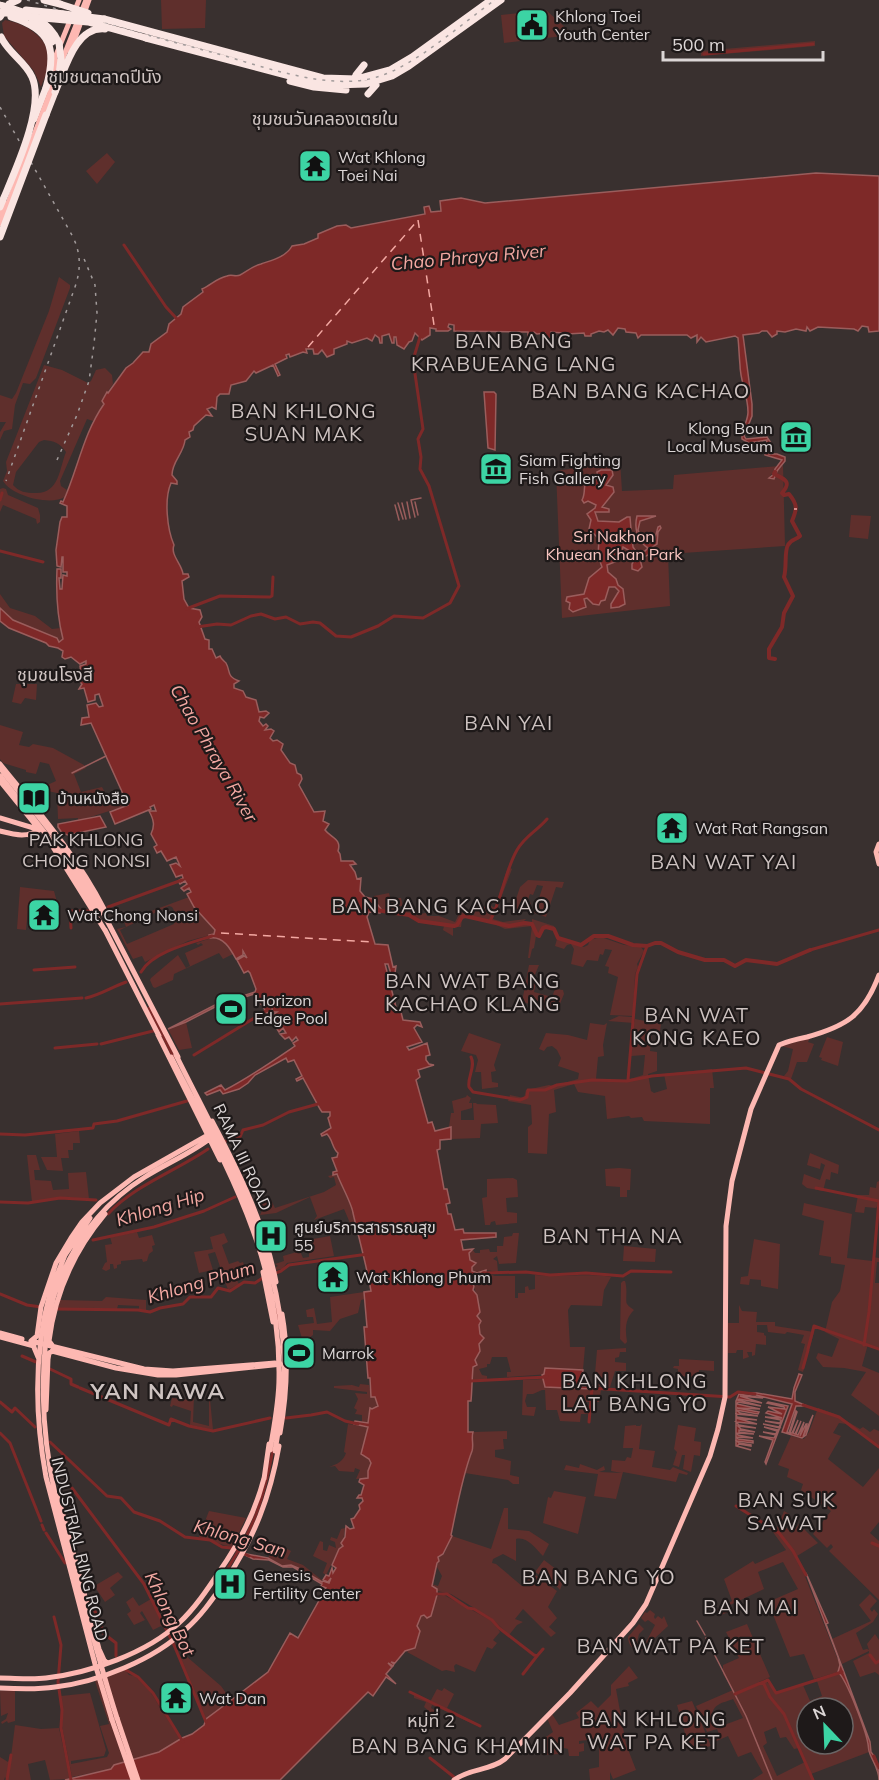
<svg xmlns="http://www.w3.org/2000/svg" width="879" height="1780" font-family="Mulish,'Noto Sans Thai',sans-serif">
	<rect width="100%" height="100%" fill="#39302f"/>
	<path fill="#5f2f2c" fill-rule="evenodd" d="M161 0H206L205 28 162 29Z
		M546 10 568 30 563 36 504 43 501 15Z
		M5 20C24 23 49 37 49 59 49 68 44 79 41 87L34 71 4 36 2 23Z
		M815 41V46L701 56V51Z
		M107 153 115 162 97 184 86 171Z
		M59 277 70 285V288L36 378 30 384 23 383 15 405 12 429 4 431 0 440V432L6 422H0V395L12 399 16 393 49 311Z
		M44 365 62 370 88 383 91 381 96 370 105 368 112 375 113 384 102 400 104 404 93 421 87 419 60 481 61 486 67 490 65 497C50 506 12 496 3 481L7 471 6 462ZM44 440C54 441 60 443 66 452 59 470 59 494 35 493 26 493 19 492 13 485L16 472 39 442Z
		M620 461 622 491 673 489 674 475 779 466 770 476V479H773L777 471 783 465 785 546 668 554 670 606 562 618 556 471Z
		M3 488 6 489 8 495 38 508 40 515V522L37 524 36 519 3 505 0 512V489Z
		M851 515 871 516 868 539 849 537Z
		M0 594 10 608 35 616 52 629 61 628 64 639 59 642 57 638 13 620 0 608Z
		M16 684H37L36 700 25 698 21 704 12 702Z
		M0 725 23 732 19 745 29 747 33 744 53 748 84 765 86 768 74 774 81 792 102 787 108 798 123 793 128 805 78 821V818L58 819 57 793 43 790V787L56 781 49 764 40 762 36 774 26 772V770L3 763 0 759Z
		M508 867 512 869 493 919 503 922 526 919 524 921V924H532V919L554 926 555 928 542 927 540 935 536 936 534 948 532 949 530 958H528L532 926 505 929 488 921 465 916 462 919 461 927H453V936L443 930 444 926 419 922 409 916 393 915V911C383 910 373 908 374 896L389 893 391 901 393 898H401L403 906H397L398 912 408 908 418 914 426 913 427 916H439L455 922 460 912 474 915 476 907 483 908 488 904 495 908Z
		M528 880 564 882 562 888 556 887 546 917 534 913 543 886 537 885 533 895 530 894 527 902 531 903 529 910 522 911 513 908 520 887Z
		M20 887 54 891 57 902 44 901 41 911 28 910 26 930 17 929Z
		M189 897 202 917 215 930 214 934 188 941 145 962 142 956 133 959 117 929 126 927 124 921ZM169 906 172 907 176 914 174 924 127 944 120 930Z
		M215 937 223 941 233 954 223 959 219 953 174 974 173 980 155 988 153 987 150 980 151 978 178 955 186 968 190 966 185 953 203 945 201 943 198 945 196 943Z
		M601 937 624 945 640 946 644 951 637 964 638 967 635 974 633 1016 610 1015 618 977 608 973 609 967 605 966 612 950 605 949 603 955 600 954 598 961 587 960 583 967 571 964 574 949 571 944 567 945 564 949 555 946 557 939 584 947 588 945 590 940Z
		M529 965H539L534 977 537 978 534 992 552 997 555 989 563 990 564 994 557 1011 522 1002Z
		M619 1016 632 1017 634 1023 635 1019 661 1024 660 1031 652 1032 650 1051 657 1052V1071L648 1074 651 1091 654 1093 667 1089 664 1074 712 1069 714 1088H710V1124L644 1121 642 1117 631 1118 629 1116 607 1119 605 1096 578 1092 574 1084 554 1090 556 1112 549 1114 547 1154 528 1153V1127L532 1124 531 1105 508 1101 510 1095 524 1098 526 1090 549 1085 553 1086 578 1079 579 1073 558 1066 561 1058 557 1050 552 1046 547 1047 544 1051 539 1049 546 1033 568 1035 587 1040 590 1023 604 1025 607 1023 603 1045 604 1056 598 1057 596 1079 627 1080 643 1075 645 1055 631 1056 634 1023 608 1021Z
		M186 1022 192 1048 179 1050 168 1029Z
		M469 1033 501 1044 494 1065 496 1071 491 1072 492 1082 498 1083V1087L482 1089 481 1072H475L478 1060 476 1055 461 1051Z
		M827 1037 843 1042 838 1066 821 1060 822 1058 819 1057Z
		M810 1038 808 1042 814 1044 807 1062H797L791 1079 784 1076 788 1071 793 1049 781 1046Z
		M467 1095 471 1098 469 1103H472V1108L461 1111V1120H474L473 1103H476L477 1104 496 1105 498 1123 481 1124 480 1138 451 1139V1127H449L451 1113H454L452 1101 466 1097Z
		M79 1131 80 1143H73V1150H68L69 1158H61L63 1171 47 1170 41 1157H57L55 1134Z
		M810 1153 839 1165 838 1174 831 1172 830 1180 826 1179 823 1191 807 1188 802 1184 804 1174 820 1180 825 1165 821 1163 820 1169 807 1165Z
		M27 1155H36L40 1170H34L35 1180 51 1181 53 1190 69 1189 68 1173 86 1172 89 1199 61 1197 32 1202Z
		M619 1168 631 1169 630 1190H627V1197H620V1187L606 1186 605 1169Z
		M336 1174 354 1212 357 1229 350 1223 344 1209 314 1220 317 1216 310 1197 276 1213 260 1215 263 1208 256 1205 271 1200 275 1208 324 1192 336 1185 334 1177 330 1178 328 1176Z
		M513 1178 517 1180 518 1197 506 1198 507 1212 517 1213V1223L496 1225 495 1221 491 1222 490 1225H485L482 1198 487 1197V1179Z
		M879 1181V1204L876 1208 865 1207 864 1213 855 1212 858 1195H869L870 1187 876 1188 877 1182Z
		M804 1203 852 1214 847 1258 872 1261 873 1257 879 1258V1262H877L875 1283H879V1348L868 1344 862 1366 879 1373V1416L851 1395 866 1372 844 1368 823 1367 816 1358 818 1353 832 1357 839 1339 825 1332 832 1302 840 1291 845 1265 831 1263V1257L819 1255 824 1221 802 1215Z
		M137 1232 139 1238 152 1235 155 1245 152 1246 153 1251 149 1254 147 1261 143 1262 142 1259 121 1261V1264L117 1265V1268L114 1269 113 1264H110V1269L106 1271 102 1269 105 1263 107 1262 105 1245 112 1244 110 1237Z
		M224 1233 228 1242 222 1245 229 1264 238 1261 240 1263 243 1262 244 1265 240 1267 239 1275 235 1277 239 1284 228 1290 215 1252 208 1254 213 1270 199 1273 194 1252 213 1249 210 1237Z
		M513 1233H519L516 1263 499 1264 497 1256 493 1259 497 1261 498 1272 486 1270 477 1273 472 1271V1267L476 1263 470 1260 469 1251 473 1250 475 1253H480V1250L489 1249 490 1252H497V1246H503L504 1237 512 1236Z
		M330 1236 334 1256 287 1263 282 1269 276 1270V1267L278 1266 275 1264 284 1261 283 1256 300 1251 303 1258 309 1257V1249L303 1244 313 1239Z
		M754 1239 780 1244 778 1289 761 1286V1280L750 1279 749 1285 740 1284 741 1277 748 1276Z
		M624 1246 656 1249 655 1262 623 1261Z
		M486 1273 495 1276H515V1298H518V1293H525V1287L528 1286 529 1290 535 1289V1275C560 1278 585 1273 611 1277L604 1290 602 1306 571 1305 568 1310 570 1347H585L583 1370 577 1371 581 1372 579 1386 550 1384 549 1374 507 1377V1372H511L507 1357H492L490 1364H487V1367L479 1369 482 1375 487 1376V1379L472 1380C471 1373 473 1368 477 1363L475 1360C481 1348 481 1338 479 1325L480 1324 477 1316 479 1312C478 1307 478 1303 477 1298 475 1286 471 1288 475 1274Z
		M623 1281H625C628 1290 625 1301 627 1304 629 1307 632 1308 634 1310 625 1319 625 1329 627 1342L625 1344 620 1339 621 1283Z
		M364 1292 365 1299 361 1300 358 1313 340 1319 330 1331 313 1330V1335L303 1342 298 1325 314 1323 313 1317H307L306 1310 314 1308 317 1324 332 1322 330 1297Z
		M106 1297 146 1300V1311L139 1309V1306L118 1305 117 1309 58 1308 60 1300 102 1301Z
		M739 1305 742 1311 757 1312 756 1322H775V1326L814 1332 803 1372 798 1370 805 1344 801 1343 804 1335 787 1332 785 1334 768 1332 767 1325H757V1332L764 1333V1335L766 1336V1345L756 1344 755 1355 752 1356V1352H747L749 1357 743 1359V1350H737L736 1353H728L727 1323H739Z
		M626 1348V1352H620L619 1357 615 1358V1362L626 1363V1371H615L610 1387 594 1386 597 1350Z
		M679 1359 714 1361V1371L699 1370V1377L678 1376V1369L673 1368 674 1366H679Z
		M543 1379 545 1387 601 1390 599 1402H584L588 1408V1414H581L580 1422 560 1421 557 1410H546L545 1390H542L533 1394H527L525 1401 527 1407H536L534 1416 522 1415 523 1380Z
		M360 1384 369 1385 371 1394 375 1397 378 1407 372 1409 368 1423 362 1422V1415L355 1414 357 1410 354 1408 358 1399 355 1393 367 1394V1392L334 1388V1386L352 1385 359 1387Z
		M209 1389 213 1430 190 1425 191 1411 173 1405 172 1407 170 1406 172 1398 191 1400V1393L194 1396 193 1422 209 1426Z
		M818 1408 835 1414 860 1429 863 1427 870 1432 874 1429 879 1431V1448L854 1429 853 1430 846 1424 839 1423 833 1433 841 1436 828 1459 863 1487 879 1468V1522L870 1533 879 1541V1600L829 1551 833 1547 831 1544 827 1548 813 1534 831 1511 801 1490 803 1484 787 1477 789 1469 778 1465 791 1436 804 1439 809 1432Z
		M348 1424 368 1427 361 1454 369 1459 371 1463 368 1471V1478L356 1479 360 1470 355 1468 354 1472 339 1471 335 1466 329 1467C337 1464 343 1462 346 1453L344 1452Z
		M642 1424 639 1449 655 1451 652 1467 670 1470 673 1467 688 1473 687 1475 679 1473 676 1482 623 1472 616 1499 594 1496 598 1474 564 1470 566 1465 579 1468 580 1464 597 1470 604 1466 605 1470 599 1472 622 1473 611 1471 612 1460 625 1461 627 1457 631 1458 633 1448H623L625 1426 636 1425V1426H640Z
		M678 1425 696 1428 694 1441 701 1442 700 1456 694 1455 691 1472 683 1469 685 1455H682L679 1467 673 1465 677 1452 674 1449Z
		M507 1431V1439H503L504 1449 495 1450V1457L511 1461 510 1475 519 1477V1484H513L508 1480 465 1473 473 1444V1432Z
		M554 1491 586 1497 578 1534 543 1523 548 1497 551 1498Z
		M504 1508H508V1529L529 1531 549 1544 543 1556C535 1548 527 1536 516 1539V1561L503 1554 493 1559 492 1563 496 1564 522 1586 533 1573 557 1591 548 1607 557 1618 549 1627 556 1633 551 1637 523 1609 515 1619 523 1622 517 1625 509 1635 491 1618 451 1594 437 1591 432 1586V1584L438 1586 442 1576 437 1567 438 1557 444 1554 452 1536 491 1549Z
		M209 1511 246 1518 232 1547C220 1545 211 1540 199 1537Z
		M784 1511 789 1514 783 1525 792 1533 799 1524 818 1543 797 1556 840 1665 838 1672 814 1679 804 1654 790 1657 768 1602 798 1589 783 1562 758 1572 764 1589 726 1607 728 1612 719 1616 716 1610 732 1601 724 1579 753 1561 755 1564 786 1550 770 1528 772 1525 777 1528Z
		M345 1528 342 1548 339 1549 326 1575 323 1573 327 1563 313 1556 320 1541 323 1542V1550L327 1551 329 1545 336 1548 335 1542 330 1540 331 1537 337 1539 341 1529Z
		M274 1545 284 1548 281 1558 287 1549 291 1551 287 1559 303 1565 323 1581 322 1583 298 1568 291 1565 282 1566 268 1558Z
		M544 1560 565 1576 560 1590 552 1581 550 1582 535 1572Z
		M118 1572 123 1577 110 1588 115 1595 105 1602 95 1587H85L84 1585H96Z
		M870 1594 877 1601 870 1609 872 1612 874 1609 878 1614 873 1622 856 1633 863 1650 867 1649 869 1650 867 1644 875 1634 879 1640V1675L875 1672 860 1677 853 1661 869 1653V1651L842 1664 832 1639 871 1621 859 1605Z
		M444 1595 492 1621 500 1632 493 1640 497 1643 492 1649 487 1647 475 1672 456 1664 454 1666 455 1672 446 1670 442 1671 407 1652C416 1644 421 1637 417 1626L421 1616C433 1610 431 1610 437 1596Z
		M133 1597 139 1606 151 1599 165 1629 161 1626 153 1630 142 1611 140 1613 145 1620 134 1625 127 1614 131 1611 126 1602Z
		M650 1610 655 1614 654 1617 655 1619 658 1616 662 1619 664 1616 668 1626 641 1651C633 1650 628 1645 628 1637L639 1624 644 1629 639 1634 637 1642 640 1645 645 1644 655 1625 648 1620 645 1622 641 1618 645 1612 647 1613Z
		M747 1624 770 1677 759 1682 760 1684 766 1681 776 1692 803 1685 810 1701 822 1696 817 1681 840 1673C850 1688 868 1735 869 1752L811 1774 813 1780H752L763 1773 751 1752 738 1757 728 1736 712 1743 710 1738 719 1734 717 1729 707 1732 696 1706 733 1690 723 1674V1665L739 1658 726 1632ZM733 1699 743 1718 716 1728C710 1722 710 1710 718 1705 722 1702 729 1701 733 1699ZM807 1708H843V1744H807ZM776 1727 780 1738 786 1737 794 1749 799 1748 805 1762 777 1776 763 1746 767 1743 764 1732Z
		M186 1656 221 1686 231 1700 210 1718 206 1719 180 1660Z
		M629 1666 638 1678 628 1683 629 1686 616 1689 626 1744 636 1770 613 1779 610 1772V1780H590L589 1769 599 1767V1742L597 1739 579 1741V1744L584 1743V1751L579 1752V1756H569L568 1749 560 1747V1754L542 1755 543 1739 553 1732 547 1718 552 1714 559 1725 579 1718 576 1713 591 1701 598 1708 611 1695V1685Z
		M125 1670 129 1675 135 1676 150 1691 180 1739 159 1752 115 1765 111 1769 72 1777 62 1726 63 1714 61 1696 90 1693 106 1750 104 1756 71 1761V1764L107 1757 109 1753 100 1726 109 1724 95 1681Z
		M444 1688 454 1694 447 1708 481 1725 480 1727 432 1705 431 1708 437 1712 435 1716 424 1707 426 1702 414 1698V1694L430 1702 437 1689 442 1691Z
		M0 1691H15V1721L8 1723 7 1721 2 1724 1 1722 6 1719 8 1713 1 1716Z
		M692 1701 711 1746 690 1751 677 1705Z
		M15 1725 41 1729 59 1728 70 1779 50 1780 45 1760 28 1764 31 1780H7L5 1777 4 1780H0V1757L8 1762 11 1757Z"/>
	<path fill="#7e2928" stroke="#9a5d5c" stroke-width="1.5" d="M816 173 879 176V331L869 332 868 327 862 326 858 331 854 329 818 327 810 331 807 327 806 331 796 329 785 332 777 331V334L772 337 767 331H762L759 333 743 335 752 404V416L744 436 746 439 767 437 771 443 769 454H777L785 457V461L777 471 774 479 769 478 774 474 775 469 782 460 765 455 767 440 749 443 742 439C741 429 748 422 748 412 748 395 740 381 740 365 739 355 739 348 738 338L735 336 706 342 701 337 697 342V335L691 338 687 335H641L638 338 636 333 626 332 625 329 618 328 613 335 608 330 604 332 599 331 591 334V336H585L584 333 567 334 565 338 563 333 551 332 550 342 547 343 545 333 537 334 534 332 530 339 528 338V332L454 331V325L449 324 448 327 451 329 448 331H436V329L430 328V335L422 340 415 333 412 341 409 342 404 349 397 345 396 337H394V343H392L389 334 382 336V343H380L379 338 375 335 372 341 367 338 352 343 347 341V344L334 349V354L327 357 322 350 318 354H314L313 349H306L307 353 303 352 290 357 289 354 286 355 287 358 275 364 280 375 278 376 273 365 256 373 254 371 246 381 231 385 229 394H220L217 397 216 409 212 407 207 409 212 416 206 415 194 426 193 430 189 432 190 437 185 440C184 453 172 461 172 475L177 481V484L171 483C164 499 167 529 174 545 170 555 182 564 183 574H188L189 577 182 581 184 599 189 608 200 610 202 617 199 622 205 639 209 640V649H212L216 658 220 656C221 659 224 661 226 663 231 672 226 676 239 681L234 684V688L243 691 246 697 256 700 259 712 266 711 269 713 264 718 260 717 259 721 263 726 266 724 268 726 265 730 271 729 274 731 270 738 273 741 277 740 283 744 281 750 290 763 295 765 297 773 301 775 302 779 299 785 314 812 325 811 323 821 329 824 325 830C331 838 342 839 338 851L340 854 341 861H353L356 864 350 865 355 872 357 879 361 878 360 891 365 897 373 899 381 909 380 913 369 912 367 917 375 944 388 945 393 967 396 966 395 973 391 974 388 964H385L397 1011 399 1012 400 1008 403 1020 420 1022 422 1027 417 1025 414 1028 422 1042 407 1047 409 1050 427 1043 430 1055 426 1056V1060L429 1064 434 1065 418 1070 420 1077 416 1080 428 1123 432 1122 435 1131 451 1127V1139L440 1140V1149L437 1150 444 1189H447L450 1203 446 1204 448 1214H451L455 1230 463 1229 464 1233H496V1237L461 1240 463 1250 473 1249 469 1253 470 1260 476 1263 472 1267V1271L477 1273 486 1270V1273L475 1274 472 1283 474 1286 473 1290 477 1295 480 1312 477 1316 481 1321 479 1325 480 1334 484 1338 479 1344 480 1351 475 1360 477 1365 473 1367C472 1379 472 1390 471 1401H468V1432H473C471 1438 474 1445 472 1451 462 1477 457 1507 451 1535L452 1536 443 1554 438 1557 439 1561 437 1563 432 1586 437 1589V1595L431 1616 427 1618 424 1615 421 1616 417 1626 420 1631 415 1648 405 1651 395 1663 391 1662 394 1664 393 1666 388 1663 392 1667 386 1674 396 1684 386 1677 373 1696 368 1692 280 1780H65L111 1769 114 1765 159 1752 182 1738 192 1734 204 1725 206 1719 226 1704 231 1705V1700L234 1698 268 1672 290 1633 298 1638 326 1588 321 1586 322 1584 293 1567H283L269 1560 253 1559 245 1555 247 1554 268 1558 282 1566 291 1565 298 1568 322 1582 323 1581 329 1583 331 1578 328 1582 323 1580 326 1575 329 1576 332 1568 333 1573 336 1568 332 1565 339 1549 343 1546 341 1543 345 1537 346 1526 350 1529 354 1528 351 1519 354 1518 360 1509 359 1505 363 1501 362 1498H357L359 1495H361L364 1485 359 1482 360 1479 368 1478V1471L371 1463 369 1459 361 1454 368 1427 354 1424 355 1421 368 1423 370 1408 372 1409 378 1406 375 1397H371L370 1378H368L364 1327H367L364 1292 371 1291C366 1263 359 1239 353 1213 352 1204 341 1185 337 1174L333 1175V1172L337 1171 332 1158 337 1157 338 1153C332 1148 333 1140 327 1134L322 1136 321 1134 331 1128 328 1118 330 1116V1112H322L320 1109 303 1078 297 1081 296 1079 302 1076 294 1060 288 1062 286 1058 255 1075 248 1083 239 1089 223 1094 220 1090 207 1095 205 1093 221 1085 225 1090C250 1077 273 1061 295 1046L293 1043 298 1040 296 1037 292 1041 289 1037 285 1039 280 1034 286 1033 283 1028 279 1032 271 1020 275 1019 273 1015 277 1012H273L272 1009 267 1013 254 994 215 1007 186 1022 168 1029 215 1005 255 992 256 989 250 973 248 971 244 973 237 960 244 956 247 958 243 951V955L236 959C230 948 223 936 210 938L209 935 214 934 215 930 194 907 187 894 191 892 189 888 184 891 181 888 187 884 185 881 180 884 178 881 183 878 182 875 176 877 170 865 176 863 180 866 176 857 167 861 161 851 157 853 154 847 157 845 151 834C155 826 154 820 149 811H156L154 805 150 807 151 809 115 824 110 812 128 805 91 723 81 725 82 718 89 717 87 705 96 703 99 707 103 706 99 694 95 695V700L88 702 84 688 79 689 82 684 75 677 81 675 80 666 86 664V661L80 664 71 657 65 659 62 657 63 651 58 648 49 646 46 643 9 628 0 621V608L13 620 57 638 59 642 63 639C57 616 56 592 57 569H61V578H59L60 589H62L63 575 67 576V572H63V557H62L61 567 57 566 56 550 60 522 62 517H67V506L60 503 61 501 63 502C78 469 83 434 104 404L102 401 107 392 108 393 126 368 133 363 143 352H149L151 344 167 332 169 324 181 314 183 307 203 292 202 289C211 285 217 278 227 276 231 274 236 277 240 275 247 271 253 266 261 264 272 260 286 257 292 246L304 244 318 238V234L337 226 346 225 351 228 425 214 424 207 429 206 431 212 441 211 440 201 461 198 485 203Z
		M484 392H494L496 394 495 450 488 448Z
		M601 470H612L613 475 606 485 613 487 614 492 602 507 609 509V512H595L598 521 619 522 627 517H630L631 529 626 532 632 534 633 547 637 553 645 551 648 548C637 541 634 528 637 516H656L640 521 638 530 640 535H644V540L648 543 654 542 658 527 660 526 661 528 658 532 657 544 651 548 648 555 640 559 642 567 638 571 632 569V564L635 559 630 551 623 547 620 560 607 565 608 572 616 579 618 585 623 589 625 604 619 607 611 608V604L619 591 615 587H609L605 600 601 601 599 605 593 604 587 598 584 599 586 607 573 612 569 609 570 603 566 601 567 597 584 594 589 578 602 567 598 556 599 539 589 529 591 520 587 514 595 508 596 505 588 501 584 503 582 500C586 493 583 487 586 480L591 477 598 480 597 472Z
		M100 816 106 827 68 835 62 833 58 827V824Z
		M545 1368 583 1370 582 1386H592L591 1389 545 1387 542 1375 544 1374Z
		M799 1374 802 1375 795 1392V1401L807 1406H796L787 1432 789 1433 796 1411 797 1412 790 1433H792L798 1420 793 1433 795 1434 801 1421 796 1434 798 1435 804 1422 800 1436 806 1424H807L803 1437 813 1415 806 1435 802 1438 782 1432 792 1404 748 1393H757L792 1399 794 1388Z
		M739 1394 763 1398 740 1396 762 1403 739 1399 738 1400 761 1406 738 1402 737 1404 760 1409 737 1408 759 1412 758 1414 736 1410 740 1413 758 1416 736 1414 737 1417 757 1420 736 1418 757 1424 736 1422 739 1425 756 1428 738 1426 741 1429 755 1432 739 1430V1432L754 1434 737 1433 738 1435 753 1438 737 1437 738 1439 753 1441V1443L737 1441 739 1443 751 1445V1446L739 1444 737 1446 751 1450 736 1446V1401Z
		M768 1402 788 1406 766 1464 765 1462 773 1440 759 1436 774 1438 776 1435 763 1432 776 1434 777 1431 764 1427 778 1430 780 1428 763 1424 779 1427 781 1424 765 1421 780 1423 781 1420 765 1417 782 1418 766 1413 768 1411 782 1414 768 1407 785 1409 784 1407 767 1403Z
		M806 1573 828 1623 826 1624 870 1742 871 1752 874 1756 879 1771V1780C879 1770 873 1762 870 1754 868 1749 869 1749 868 1744 866 1731 847 1680 838 1672L840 1665 838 1657Z"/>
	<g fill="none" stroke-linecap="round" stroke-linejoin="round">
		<path stroke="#9a5d5c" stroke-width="1.5" d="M407 502 410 518
			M415 502 418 515
			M398 503 403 519
			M402 503 406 519
			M395 505 399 520
			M415 517 411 500 421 498
			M72 773 106 756
			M697 1621 705 1635
			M706 1638 746 1716 772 1780"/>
		<path stroke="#7e2928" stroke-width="3" d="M704 54 813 44
			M124 245 166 307 177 319
			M0 500 2 493
			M0 551 43 562
			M186 609 220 596 270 597 272 596 273 577
			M197 627 217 624 231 625 251 616 261 614 275 619 286 617 300 624 313 622 320 623 336 636 351 637 378 626 394 616 423 618 450 603 459 586 429 486 420 469 421 457 418 439 423 429 413 360 420 337
			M108 907 182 880
			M490 921C502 898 505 871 517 850 525 836 537 831 547 819
			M71 928 70 911H90
			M810 950 879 930
			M34 970 75 967
			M141 972C152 952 190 943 212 936
			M86 998C100 995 112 987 126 982
			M0 1004 82 998
			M149 1008 174 1058
			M101 1044 153 1031
			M55 1048 97 1044
			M194 1055 269 1009
			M471 1057C476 1067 467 1077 469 1087L473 1092 520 1100 527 1097 528 1090H545L557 1085 592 1080 627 1081 652 1076 746 1068 789 1079 801 1089 879 1130
			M628 1080 637 974 647 946
			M0 1134 25 1135 93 1128 94 1124 117 1121 187 1101
			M226 1141 240 1137 243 1130 263 1125 289 1112 318 1104
			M816 1188 879 1201
			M0 1202 28 1203 60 1198 96 1200
			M108 1214C135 1185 176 1171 208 1149
			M93 1240 154 1227 204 1211 235 1197
			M483 1273 526 1272 550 1275 586 1273 623 1276 631 1271 671 1272
			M273 1274 281 1271 289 1265 368 1254
			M0 1294 27 1305 41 1307
			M56 1309 138 1310 150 1312 160 1308 183 1304 190 1297H211L218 1288 230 1291 244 1282 255 1283 264 1277
			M276 1309 279 1326
			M864 1345 869 1312 879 1201
			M808 1349 814 1326 879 1349
			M22 1356 36 1362
			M803 1368 808 1350
			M50 1369 71 1379V1384L78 1387
			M470 1381 547 1377
			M80 1388 169 1425 171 1419 189 1426 213 1431 270 1418
			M590 1388 730 1397 738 1392 755 1394
			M0 1402 12 1412 15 1408 35 1427
			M803 1405 839 1417 879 1447
			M286 1418 311 1415 327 1412 345 1421 358 1424
			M589 1422 592 1388
			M0 1433 10 1443 41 1521
			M50 1442 107 1496 121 1498 134 1512 160 1521 185 1537 210 1540 222 1547 231 1548 249 1556
			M72 1488 144 1584 174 1645 206 1722
			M736 1506 779 1533 793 1551 806 1575
			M42 1525 44 1530
			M46 1533 65 1563
			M872 1543 879 1546
			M220 1580C252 1533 263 1504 273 1449
			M434 1594H447L468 1608 474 1609 492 1620 499 1628 534 1655 537 1656 543 1649
			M88 1598 100 1621 103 1633 116 1643V1656
			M54 1617 61 1645 58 1682 62 1710 61 1728 71 1780
			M870 1655 876 1663 879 1661
			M126 1670 138 1677 153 1693 183 1742
			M523 1674 537 1656
			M763 1682 770 1697 784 1714 813 1780
			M410 1692 480 1726
			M735 1694 768 1680 776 1693 842 1672
			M874 1756 879 1768
			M430 1758 454 1777
			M7 1780 11 1755"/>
		<path stroke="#7e2928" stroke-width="4" d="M775 472 774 474C785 479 792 482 782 493L784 495 789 494C798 505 797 509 792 521L800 536C796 540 791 539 788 545 784 551 787 568 784 577L793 596 784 613 782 627 769 649V658L775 659
			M376 910 409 915 419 921 454 926 457 925 462 917 465 916 509 926 525 923 532 924 537 935 539 936 543 928 546 927 554 929 558 938 581 945 594 936H608L633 945 647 946 655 943H661L678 952 705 960H724L735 966 746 960 777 964 810 950"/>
		<path stroke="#f3a8a2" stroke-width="1.5" stroke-dasharray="8 6" stroke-linecap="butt" d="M418 220 434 325
			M308 347 418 220
			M794 509H797
			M221 933 372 942"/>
		<path stroke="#fdb8b2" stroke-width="5" d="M75 10 79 0
			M70 52 89 0
			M52 65 71 18
			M49 86 58 61
			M0 216 5 203
			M0 764C37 810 77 856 104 909
			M0 781 38 828
			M0 818 37 829
			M0 831C16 835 27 838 41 829
			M30 836 50 842
			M51 844 106 932
			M879 844 876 852 879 864
			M100 907 178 1057
			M105 930 159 1036
			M158 1035 220 1160
			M212 1121C239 1172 265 1225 276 1282
			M263 1272 273 1322
			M50 1293 65 1255 90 1218
			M54 1295C71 1246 100 1205 145 1177 167 1163 192 1153 212 1137
			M0 1333 22 1339
			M0 1337 34 1346
			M31 1341 37 1336 41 1307 56 1263 71 1238 82 1222 100 1203 134 1177 208 1135
			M31 1341 144 1369 173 1371 275 1363
			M33 1345 38 1357
			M52 1345 49 1341C55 1293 74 1251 105 1214
			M52 1351 116 1368 158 1375H176L282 1364
			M46 1410 48 1359 49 1353 53 1351
			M280 1433C287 1394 289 1354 282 1314
			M264 1479 269 1444
			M58 1496 99 1649 104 1660 107 1663
			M0 1678C15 1678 31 1680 46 1678 90 1673 147 1653 179 1623 195 1608 207 1590 219 1572 240 1542 255 1513 264 1478
			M0 1688C18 1689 36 1690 55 1687 98 1682 154 1660 186 1629 202 1615 214 1597 226 1580 255 1536 270 1497 279 1446
			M117 1718 138 1780
			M112 1720 133 1780
			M454 1780C470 1768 490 1771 505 1759L570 1693 633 1623 646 1604 710 1456 718 1429 725 1397 726 1226 732 1181 751 1109 779 1045C788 1041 797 1039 807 1037 847 1026 864 1015 879 975"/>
		<path stroke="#fae5e2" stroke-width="7" d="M44 0 60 4
			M0 5C25 12 48 18 59 43
			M26 10 56 13
			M104 19 323 78 357 79 390 70 412 57 491 0
			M32 20 42 27 52 42
			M146 38 305 80 333 85 366 84 392 76 409 66 501 0
			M356 75 364 65
			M290 81 314 87 346 90
			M368 94 376 85
			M46 115 55 92
			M34 119 46 88"/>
		<path stroke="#a29b9b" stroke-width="1.5" stroke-dasharray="3 6" stroke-linecap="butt" d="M27 0C88 19 150 36 211 52 259 65 329 92 377 77 415 66 461 24 495 0
			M0 107 73 237C81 254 81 269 75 287L6 481
			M57 460 77 415 89 381 94 344 97 313 95 285 82 254"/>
		<path stroke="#fdb8b2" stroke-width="5" d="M61 63 86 0
			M0 224 58 72
			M0 768 62 846 100 907
			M0 776 64 857 96 909
			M176 1055C225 1154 281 1246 284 1361 285 1391 280 1421 275 1451
			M171 1057C224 1162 281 1255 279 1378 279 1402 274 1426 270 1450
			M50 1293C34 1352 35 1417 46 1477L95 1664 112 1720
			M54 1295C38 1359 41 1430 55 1494 61 1522 70 1550 77 1578 90 1625 102 1672 117 1718"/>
		<path stroke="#fae5e2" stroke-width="7" d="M60 4 88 13
			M0 12 32 17 88 22 146 38
			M56 13 104 19
			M0 17 9 4 18 0
			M11 17C52 30 57 49 46 88
			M59 43 61 59 59 75
			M55 92C65 70 75 26 105 29
			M0 207C12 177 46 108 32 77 25 61 8 53 1 37
			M0 237 46 115"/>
	</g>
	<defs>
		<symbol id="civic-square" viewBox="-11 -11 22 22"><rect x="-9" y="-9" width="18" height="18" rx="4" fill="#3cd4a4" stroke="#1e1919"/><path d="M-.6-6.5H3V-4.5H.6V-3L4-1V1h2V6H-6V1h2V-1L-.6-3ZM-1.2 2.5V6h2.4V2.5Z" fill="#111"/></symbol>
		<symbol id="temple-square" viewBox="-11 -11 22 22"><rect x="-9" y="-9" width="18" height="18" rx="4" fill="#3cd4a4" stroke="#1e1919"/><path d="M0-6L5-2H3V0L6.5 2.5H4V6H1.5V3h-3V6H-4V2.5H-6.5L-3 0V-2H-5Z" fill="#111"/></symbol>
		<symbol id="museum-square" viewBox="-11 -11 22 22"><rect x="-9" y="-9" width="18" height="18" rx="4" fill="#3cd4a4" stroke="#1e1919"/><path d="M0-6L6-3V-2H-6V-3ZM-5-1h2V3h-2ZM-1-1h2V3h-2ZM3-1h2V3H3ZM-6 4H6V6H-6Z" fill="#111"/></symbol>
		<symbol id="library-square" viewBox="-11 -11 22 22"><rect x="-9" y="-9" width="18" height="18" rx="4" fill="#3cd4a4" stroke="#1e1919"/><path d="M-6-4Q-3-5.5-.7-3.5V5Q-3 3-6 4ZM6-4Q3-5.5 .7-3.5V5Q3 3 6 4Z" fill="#111"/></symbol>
		<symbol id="stadium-square" viewBox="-11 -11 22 22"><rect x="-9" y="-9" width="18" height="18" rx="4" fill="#3cd4a4" stroke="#1e1919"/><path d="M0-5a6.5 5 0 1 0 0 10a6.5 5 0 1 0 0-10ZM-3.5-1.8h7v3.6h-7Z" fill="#111"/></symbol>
		<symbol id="hospital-square" viewBox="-11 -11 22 22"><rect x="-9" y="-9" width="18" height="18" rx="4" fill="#3cd4a4" stroke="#1e1919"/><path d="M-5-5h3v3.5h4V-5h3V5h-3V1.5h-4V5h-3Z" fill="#111"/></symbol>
	</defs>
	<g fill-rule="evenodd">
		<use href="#civic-square" x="513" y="6" width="38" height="38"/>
		<use href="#temple-square" x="296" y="147" width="38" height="38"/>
		<use href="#museum-square" x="777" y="418" width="38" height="38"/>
		<use href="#museum-square" x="477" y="450" width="38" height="38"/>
		<use href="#library-square" x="15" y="779" width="38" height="38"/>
		<use href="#temple-square" x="653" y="809" width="38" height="38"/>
		<use href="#temple-square" x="25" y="896" width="38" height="38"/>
		<use href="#stadium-square" x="212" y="990" width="38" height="38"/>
		<use href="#hospital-square" x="252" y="1217" width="38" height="38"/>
		<use href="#temple-square" x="314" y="1258" width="38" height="38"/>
		<use href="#stadium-square" x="280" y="1334" width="38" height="38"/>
		<use href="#hospital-square" x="211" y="1565" width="38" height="38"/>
		<use href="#temple-square" x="157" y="1679" width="38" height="38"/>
	</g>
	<g text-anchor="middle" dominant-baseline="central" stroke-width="4.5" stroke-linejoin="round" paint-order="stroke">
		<g font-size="16" fill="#dcd6d6" stroke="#1e1919" text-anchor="start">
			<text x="555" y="16">Khlong Toei<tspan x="555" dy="18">Youth Center</tspan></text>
			<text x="338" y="157">Wat Khlong<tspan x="338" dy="18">Toei Nai</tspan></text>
			<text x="773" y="428" text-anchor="end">Klong Boun<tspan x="773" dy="18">Local Museum</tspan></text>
			<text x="519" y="460">Siam Fighting<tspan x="519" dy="18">Fish Gallery</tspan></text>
			<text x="57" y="798">บ้านหนังสือ</text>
			<text x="695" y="828">Wat Rat Rangsan</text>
			<text x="67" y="915">Wat Chong Nonsi</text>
			<text x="254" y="1000">Horizon<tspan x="254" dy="18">Edge Pool</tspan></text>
			<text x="294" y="1227">ศูนย์บริการสาธารณสุข<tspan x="294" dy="18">55</tspan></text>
			<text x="356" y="1277">Wat Khlong Phum</text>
			<text x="322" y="1353">Marrok</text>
			<text x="253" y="1575">Genesis<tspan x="253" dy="18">Fertility Center</tspan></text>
			<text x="199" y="1698">Wat Dan</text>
		</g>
		<g font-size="16" fill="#f9c5c0" stroke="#1e1919">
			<text x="614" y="536">Sri Nakhon<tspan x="614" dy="18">Khuean Khan Park</tspan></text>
		</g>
		<g font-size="16" fill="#dcd6d6" stroke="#1e1919">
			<text transform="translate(243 1157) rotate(65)">RAMA III ROAD</text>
			<text transform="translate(80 1549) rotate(76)">INDUSTRIAL RING ROAD</text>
		</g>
		<g font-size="18" fill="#cec3c1" stroke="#1e1919">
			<text x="105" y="76">ชุมชนตลาดปีนัง</text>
			<text x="325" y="118">ชุมชนวันคลองเตยใน</text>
			<text x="55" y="674">ชุมชนโรงสี</text>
			<text x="86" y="839">PAK KHLONG<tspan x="86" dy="21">CHONG NONSI</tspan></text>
			<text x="431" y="1720">หมู่ที่ 2</text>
		</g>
		<g font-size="18" font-style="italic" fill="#f3a8a2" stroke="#1e1919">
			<text transform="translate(468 257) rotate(-5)">Chao Phraya River</text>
			<text transform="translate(214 753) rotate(60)">Chao Phraya River</text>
			<text transform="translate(160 1207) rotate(-17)">Khlong Hip</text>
			<text transform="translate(201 1282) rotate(-16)">Khlong Phum</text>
			<text transform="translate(240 1538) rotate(16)">Khlong San</text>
			<text transform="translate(170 1614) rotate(64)">Khlong Bot</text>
		</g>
		<g font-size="20" letter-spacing="1.5" fill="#cec3c1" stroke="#1e1919">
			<text x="514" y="340">BAN BANG<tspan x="514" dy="23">KRABUEANG LANG</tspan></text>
			<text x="641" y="390">BAN BANG KACHAO</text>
			<text x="304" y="410">BAN KHLONG<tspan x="304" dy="23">SUAN MAK</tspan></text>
			<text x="509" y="722">BAN YAI</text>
			<text x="724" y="861">BAN WAT YAI</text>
			<text x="441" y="905">BAN BANG KACHAO</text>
			<text x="473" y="980">BAN WAT BANG<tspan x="473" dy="23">KACHAO KLANG</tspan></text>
			<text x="697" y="1014">BAN WAT<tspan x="697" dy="23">KONG KAEO</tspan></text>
			<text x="613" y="1235">BAN THA NA</text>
			<text x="635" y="1380">BAN KHLONG<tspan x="635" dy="23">LAT BANG YO</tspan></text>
			<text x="787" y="1499">BAN SUK<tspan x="787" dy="23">SAWAT</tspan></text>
			<text x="599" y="1576">BAN BANG YO</text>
			<text x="751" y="1606">BAN MAI</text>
			<text x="671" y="1645">BAN WAT PA KET</text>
			<text x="654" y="1718">BAN KHLONG<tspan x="654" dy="23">WAT PA KET</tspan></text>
			<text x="458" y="1745">BAN BANG KHAMIN</text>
		</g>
		<g font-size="22" font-weight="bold" letter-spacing="1.5" fill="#cec3c1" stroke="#1e1919">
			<text x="158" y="1391">YAN NAWA</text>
		</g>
	</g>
	<g transform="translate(825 1726) rotate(337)"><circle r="28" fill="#1e1919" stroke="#6a6565" stroke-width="1.5"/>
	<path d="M0-4.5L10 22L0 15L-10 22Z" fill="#3cd4a4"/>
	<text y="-9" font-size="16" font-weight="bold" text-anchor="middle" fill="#dcd6d6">N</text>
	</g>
	<path d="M663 51v9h160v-9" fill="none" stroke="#dcd6d6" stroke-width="3"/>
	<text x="672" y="51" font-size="18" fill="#dcd6d6" stroke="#1e1919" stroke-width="4.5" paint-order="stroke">500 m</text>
</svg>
